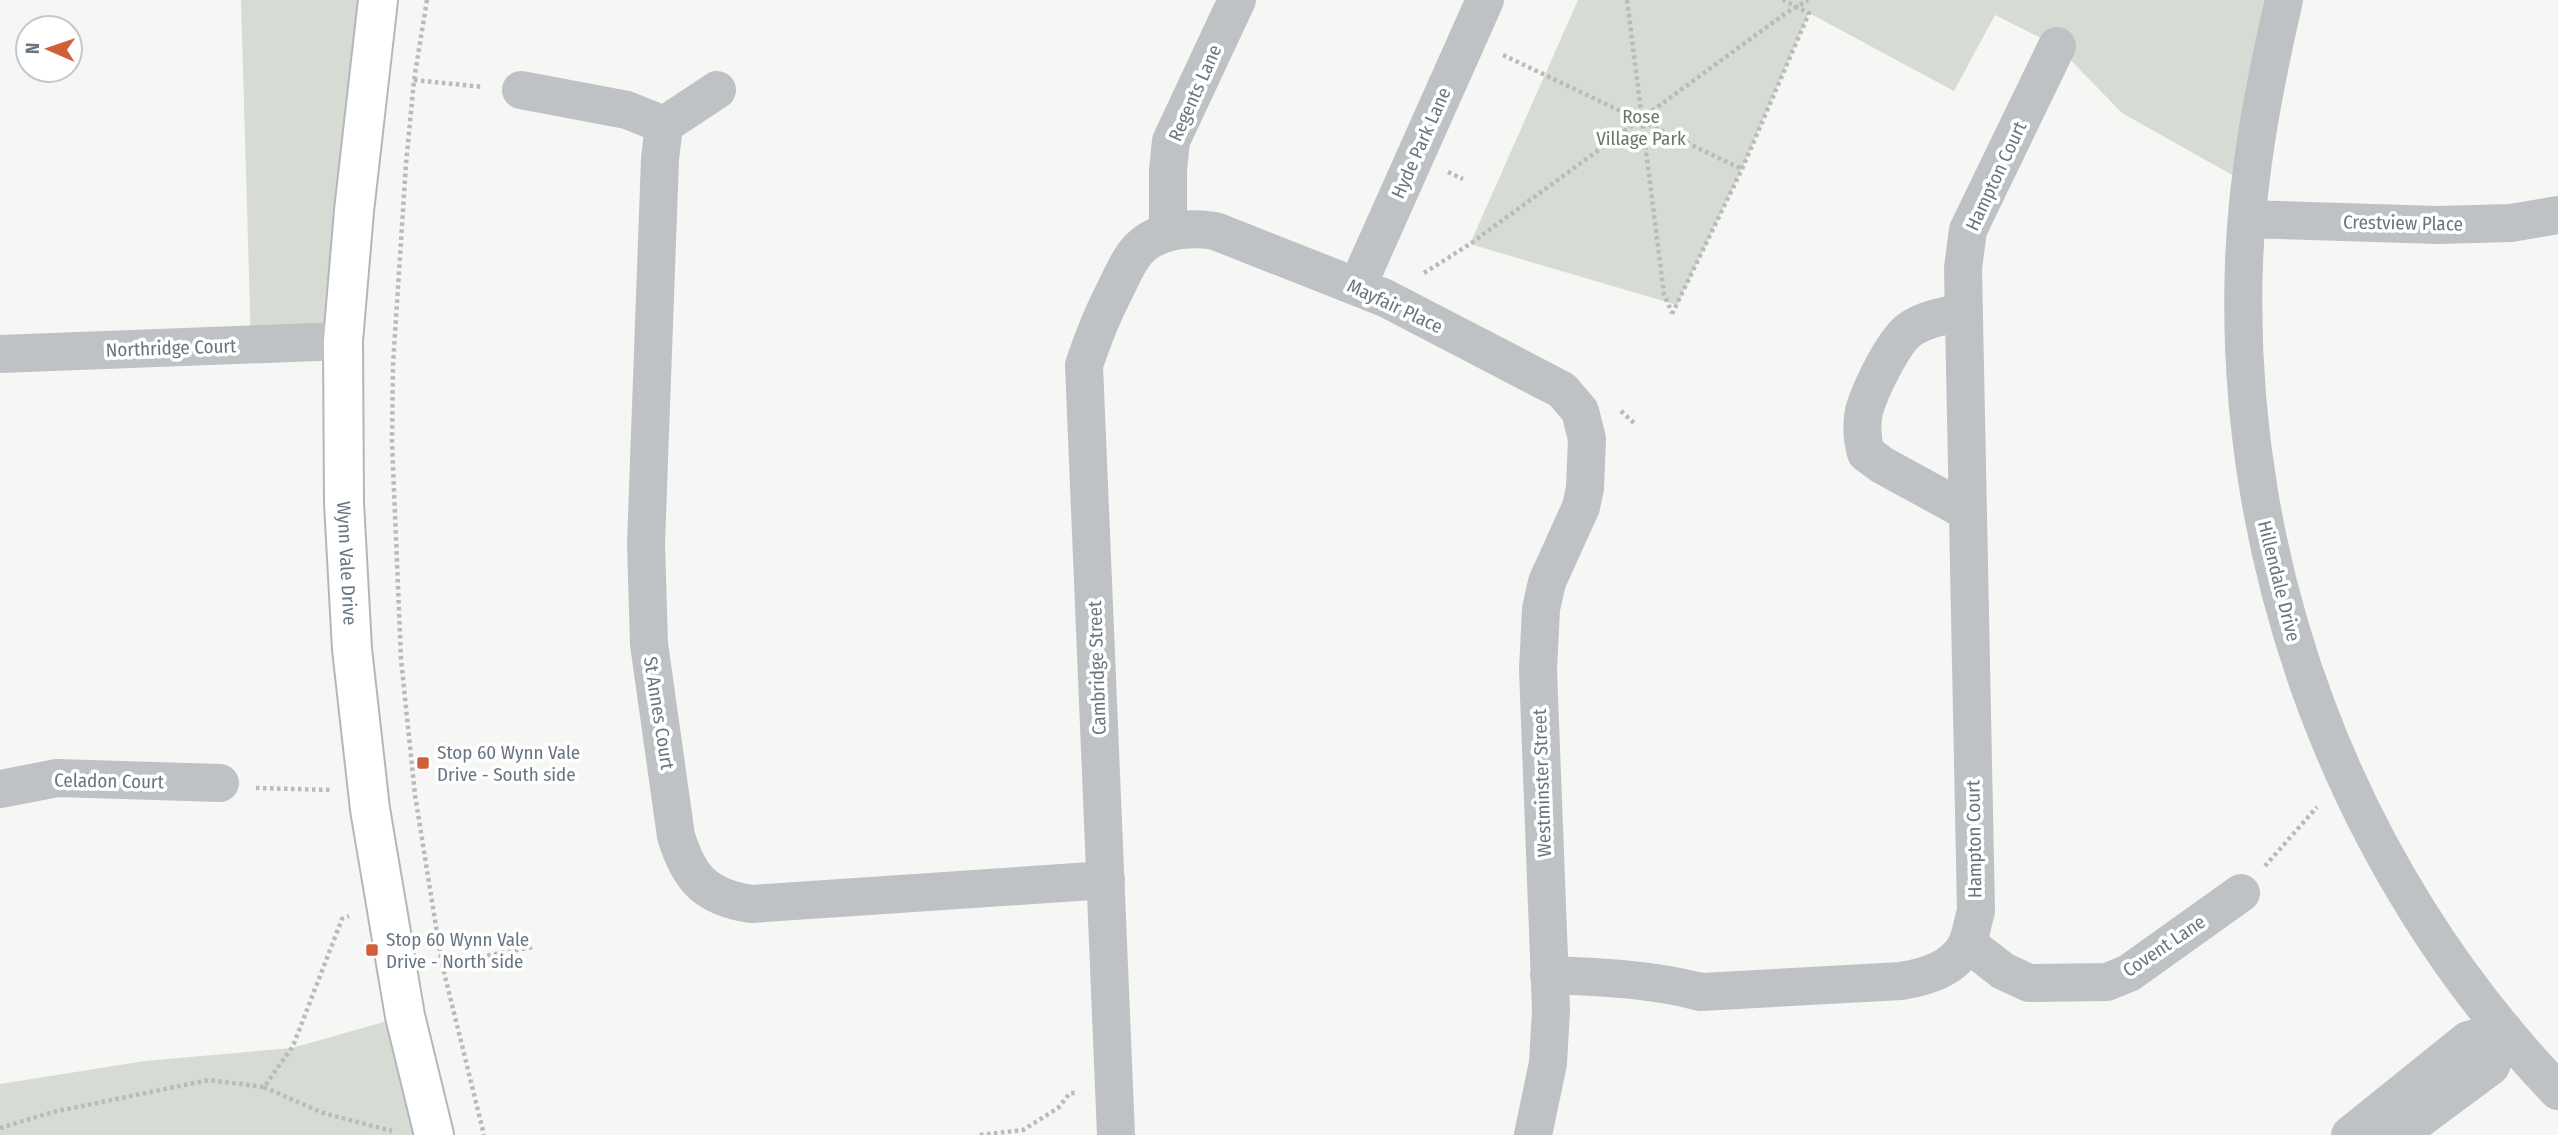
<svg xmlns="http://www.w3.org/2000/svg" width="2558" height="1135" font-family="'Fira Sans Condensed',sans-serif">
	<rect width="100%" height="100%" fill="#f6f6f4"/>
	<path fill="#d6dbd3" d="M241 0H380L343 341 251 345Z
		M1578 0H2286L2250 185 2122 113 2057 46 1995 15 1954 91 1809 13 1742 169 1677 305 1470 244Z
		M405 1016 433 1135H0V1084L145 1061 292 1048Z"/>
	<g fill="none" stroke-linecap="round" stroke-linejoin="round">
		<defs>
			<g id="secondary">
				<path id="s1" d="M378 0 354 211 343 341 344 503 352 649 370 809 405 1016 434 1135"/>
			</g>
		</defs>
		<use href="#secondary" stroke="#b3b7bb" stroke-width="42"/>
		<path stroke="#b8bbbd" stroke-width="4.5" stroke-dasharray="3.5 3.5" stroke-linecap="butt" d="M427 0 414 80 406 164 393 365 392 442 401 659 415 795 442 964 533 947
			M1627 0 1664 294 1672 313
			M1503 55 1742 169
			M414 80 483 87
			M1448 172 1463 179
			M1424 273 1470 244 1786 13 1808 0
			M1672 314 1742 169 1809 13 1783 0
			M1621 411 1634 423
			M256 788 331 790
			M2265 866 2317 807
			M442 964 484 1135
			M264 1087 323 1113 392 1131
			M0 1128 53 1112 209 1080 264 1087 293 1046 342 919 349 916
			M980 1135 1023 1130 1058 1108 1070 1093H1077"/>
		<path stroke="#bec2c5" stroke-width="38" d="M2284 0C2264 87 2247 174 2244 263 2233 567 2346 871 2558 1091
			M521 90 627 110 664 125
			M717 90 664 125 660 159 646 544 649 644 676 836C689 879 706 897 751 904L1106 880
			M2247 219 2438 225 2511 223 2558 215
			M1168 232V170L1171 141 1237 0
			M1357 287 1485 0
			M1964 312C1946 316 1928 318 1912 328 1894 339 1870 390 1864 411 1861 426 1862 439 1866 453L1882 465 1968 512
			M0 354 343 341
			M0 789 57 778 220 783
			M1967 943 2003 971 2029 983 2107 982 2129 973 2241 893
			M1549 975C1601 977 1651 979 1701 992L1901 981C1926 977 1954 969 1967 944 1971 934 1973 921 1976 911L1963 268 1968 230 2057 46
			M1116 1135 1084 365C1093 338 1102 315 1115 290 1121 278 1127 263 1136 252 1155 229 1188 227 1215 231L1385 298 1562 390 1580 411 1587 439 1585 488 1581 507 1547 582 1541 609 1538 670 1551 1010 1548 1063 1533 1135
			M2350 1135 2468 1040 2504 1030
			M2398 1135 2491 1066 2504 1030"/>
		<use href="#secondary" stroke="#fff" stroke-width="38"/>
	</g>
	<g fill="#d1603a" stroke="#fff" stroke-width="2.5">
		<rect x="416" y="756" width="14" height="14" rx="3.5"/>
		<rect x="365" y="943" width="14" height="14" rx="3.5"/>
	</g>
	<g text-anchor="middle" dominant-baseline="central" stroke-width="7" stroke-linejoin="round" paint-order="stroke">
		<g font-size="19" fill="#697682" stroke="#fff">
			<text transform="translate(1195 93) rotate(-66)">Regents Lane</text>
			<text transform="translate(1421 143) rotate(-66)">Hyde Park Lane</text>
			<text transform="translate(1996 176) rotate(-65)">Hampton Court</text>
			<text transform="translate(2403 223) rotate(1)">Crestview Place</text>
			<text transform="translate(1395 306) rotate(25)">Mayfair Place</text>
			<text transform="translate(171 348) rotate(-2)">Northridge Court</text>
			<text stroke="none"><textPath href="#s1" startOffset="565">Wynn Vale Drive</textPath></text>
			<text transform="translate(2279 581) rotate(76)">Hillendale Drive</text>
			<text transform="translate(1097 668) rotate(-92)">Cambridge Street</text>
			<text transform="translate(659 713) rotate(81)">St Annes Court</text>
			<text transform="translate(109 781) rotate(1)">Celadon Court</text>
			<text transform="translate(1542 783) rotate(-92)">Westminster Street</text>
			<text transform="translate(1974 839) rotate(-91)">Hampton Court</text>
			<text transform="translate(2164 946) rotate(-34)">Covent Lane</text>
		</g>
		<g font-size="19" fill="#6a7967" stroke="#fff">
			<text x="1641" y="116">Rose<tspan x="1641" dy="22">Village Park</tspan></text>
		</g>
		<g font-size="19" fill="#697682" stroke="#fff" text-anchor="start">
			<text x="437" y="752">Stop 60 Wynn Vale<tspan x="437" dy="22">Drive - South side</tspan></text>
			<text x="386" y="939">Stop 60 Wynn Vale<tspan x="386" dy="22">Drive - North side</tspan></text>
		</g>
	</g>
	<g transform="translate(49 49) rotate(272)"><circle r="33" fill="#ffffff" stroke="#c3c8cd" stroke-width="2"/>
	<path d="M0-5L12 26L0 18L-12 26Z" fill="#d1603a"/>
	<text y="-10" font-size="19" font-weight="bold" text-anchor="middle" fill="#697682">N</text>
	</g>
</svg>
